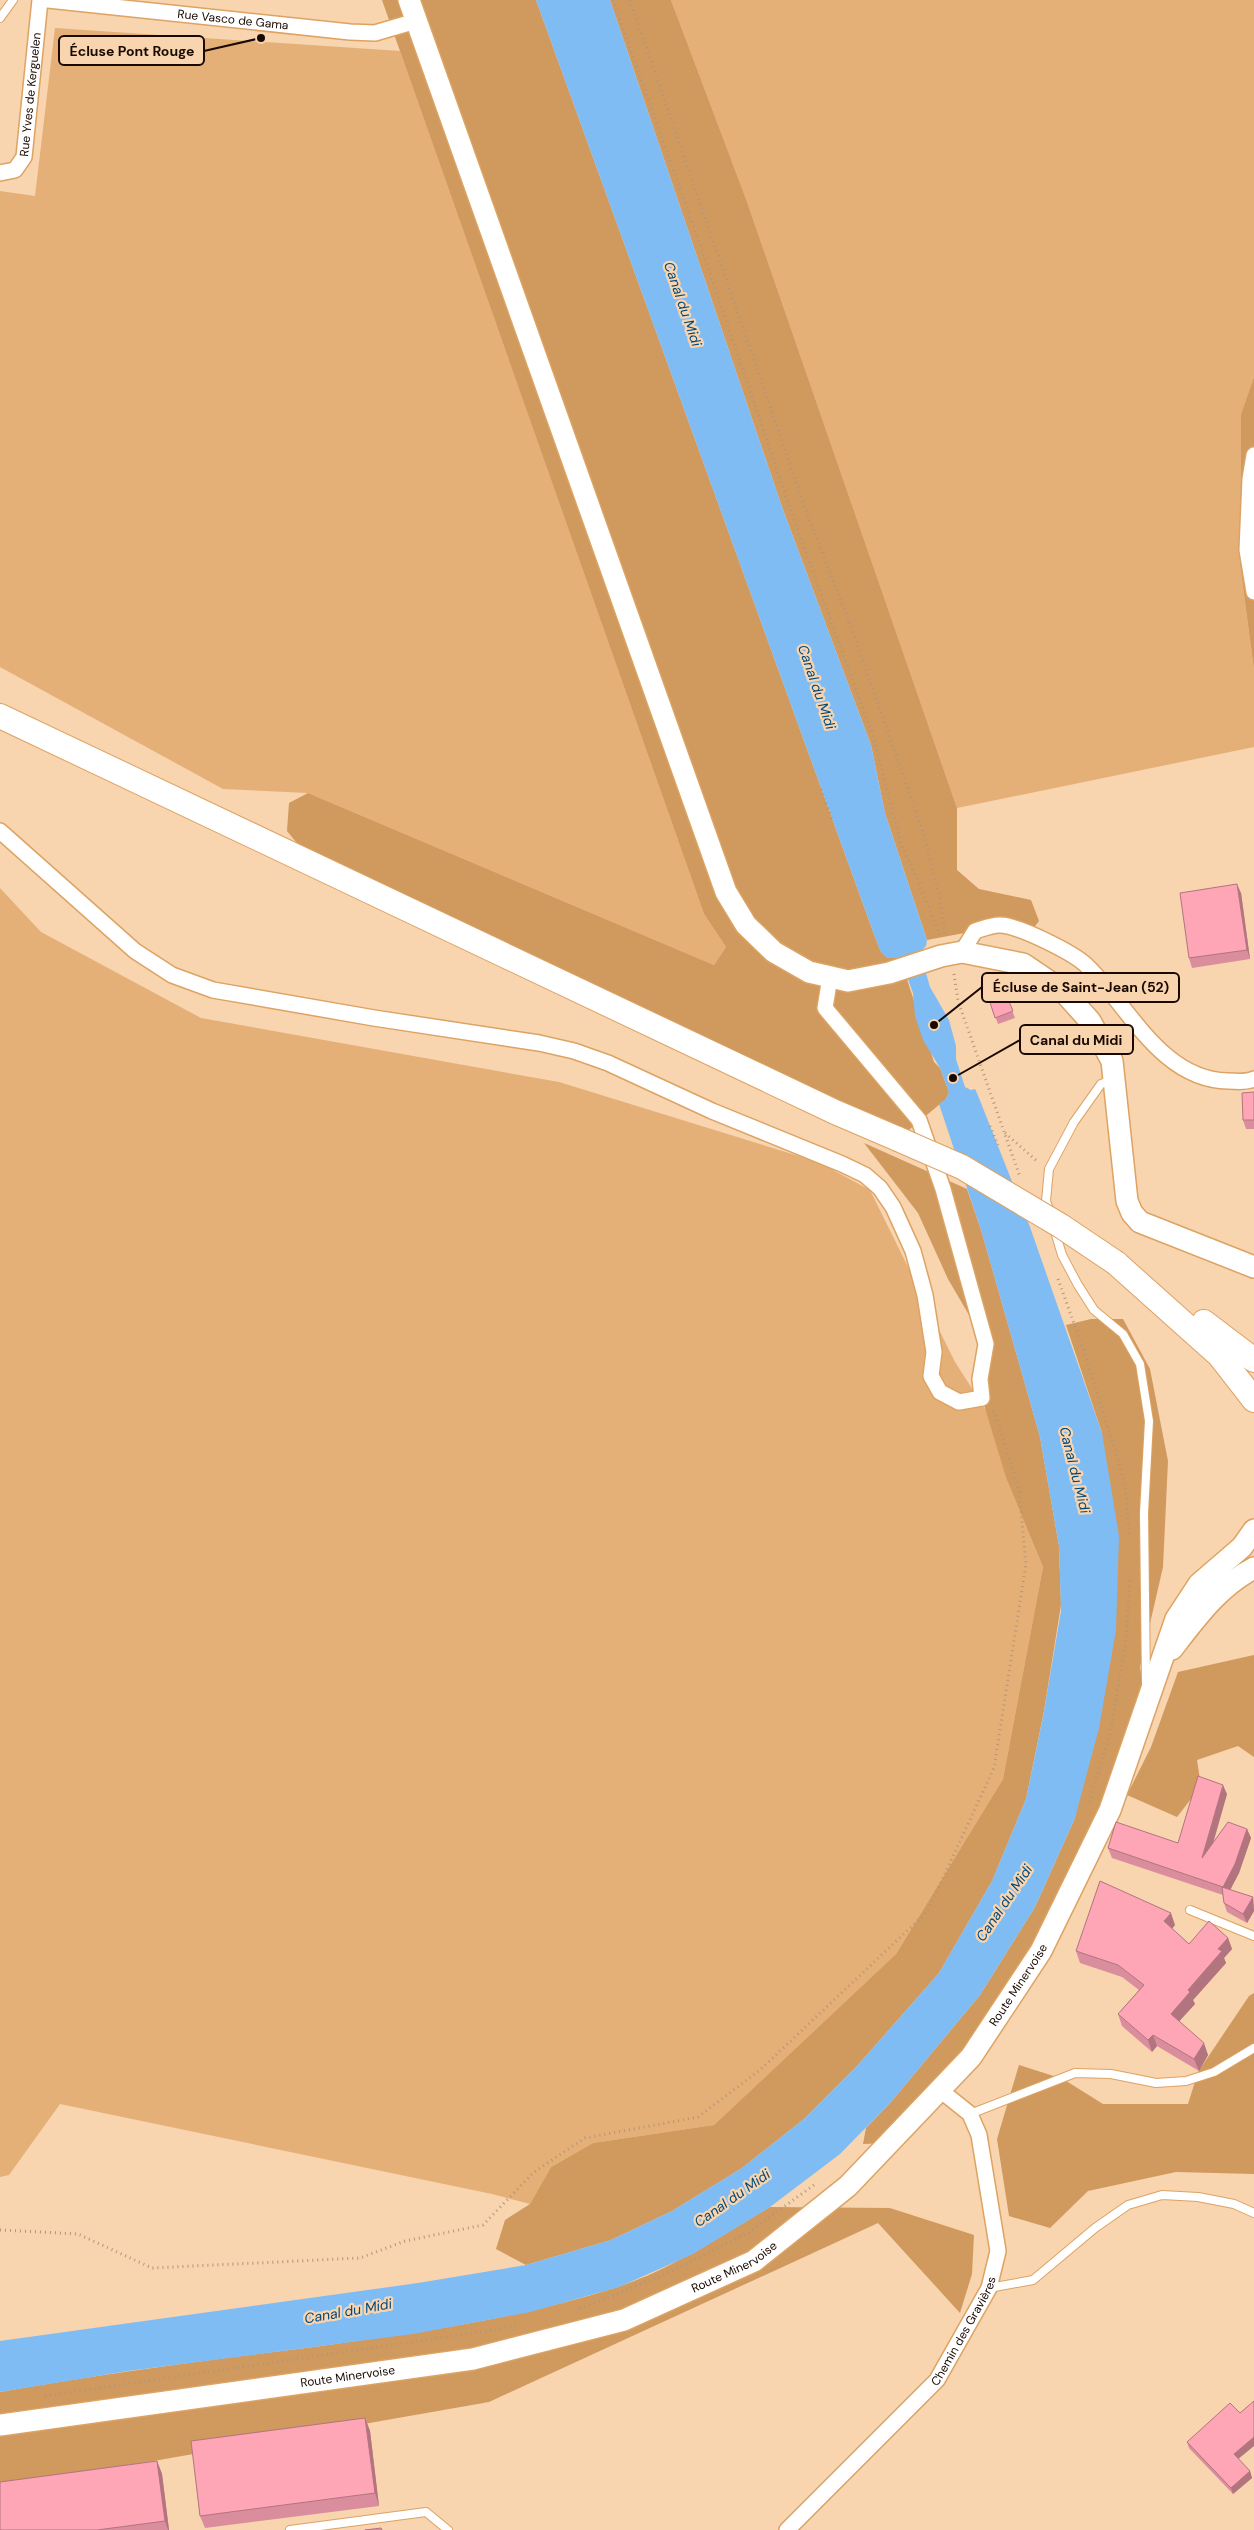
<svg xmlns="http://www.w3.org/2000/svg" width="1254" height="2530" font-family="'DM Sans',sans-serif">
	<rect width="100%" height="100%" fill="#f8d4af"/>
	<path fill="#e5b077" d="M671 0H1254V377L1241 414 1240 564 1254 670V747L957 808 746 199Z
		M55 28 400 51 704 914 726 947 714 965 308 793 223 789 0 667V191L35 196Z
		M0 888 41 932 201 1018 559 1082 818 1162 870 1190 955 1362 987 1412 1006 1478 1043 1567 1003 1779 896 1954 714 2125 593 2143 551 2167 530 2204 492 2194 60 2104 9 2175 0 2177Z"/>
	<path fill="#d0995d" d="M382 0H536L875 937 881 952 900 958 934 1062 940 1068 949 1092 946 1099 898 1139 315 865 287 831 289 803 308 793 714 965 726 947 704 914Z
		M610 0H671L746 199 957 808V870L979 889 1031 900 1039 921 1029 934 975 931 927 940 885 813 871 745 782 507Z
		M1254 377V670L1240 564 1241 414Z
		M864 1143 967 1189 982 1233 1040 1437 1059 1546 1061 1605 1044 1711 1026 1799 992 1881 939 1973 858 2065 804 2119 742 2168 672 2211 611 2240 526 2265 496 2249 505 2220 530 2204 551 2167 593 2143 714 2125 896 1954 1003 1779 1043 1567 1006 1478 982 1398 986 1344 948 1279 918 1213Z
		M1091 1319H1123L1150 1369 1168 1461 1163 1567 1140 1667 1146 1705 1110 1810 971 2057 889 2143 863 2144 866 2128 891 2102 980 1995 1035 1907 1075 1818 1102 1433 1066 1325Z
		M1254 1655V1757L1238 1746 1197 1760 1201 1786 1177 1817 1127 1795 1151 1747 1178 1672Z
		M1254 1993V2174L1176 2172 1088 2191 1050 2228 1009 2216 997 2139 1019 2065 1063 2079 1103 2104H1188L1198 2072 1249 1996Z
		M770 2207 890 2208 974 2235 972 2274 960 2313 878 2223 489 2402 0 2488V2392C96 2375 193 2362 290 2350 401 2335 511 2321 618 2287 672 2269 721 2236 770 2207Z"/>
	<path fill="#80bcf4" d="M536 0H610L782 507 871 745 885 813 927 940 926 946 920 952 930 987 949 1020 956 1046V1059L965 1087 971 1090 975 1089 977 1093 1030 1227 1102 1433 1119 1536 1116 1630 1099 1728 1075 1818 1035 1907 980 1995 891 2102 840 2154 770 2207 693 2254 619 2287 530 2312 413 2334 128 2371 0 2392V2341L418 2283 526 2265 611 2240 672 2211 742 2168 804 2119 858 2065 939 1973 992 1881 1026 1799 1043 1717 1061 1611 1059 1546 1040 1437 982 1233 939 1104 946 1099 949 1092 940 1068 923 1040 915 1016 913 993 900 958H887L881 952 875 937Z"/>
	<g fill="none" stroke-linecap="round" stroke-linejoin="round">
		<defs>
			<path id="lane" d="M0 18 13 0
				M1050 1212 1046 1201 1049 1169 1074 1122 1101 1084 1112 1080
				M1054 1228 1062 1255 1078 1285 1094 1310 1123 1334 1140 1364 1149 1421 1144 1513 1146 1683
				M1190 1910 1254 1936
				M970 2114 1075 2073 1111 2074 1156 2083 1186 2081 1214 2072 1254 2048
				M989 2288 1033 2280 1095 2228 1128 2205 1162 2195 1198 2197 1234 2204 1254 2213
				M290 2530 426 2512 448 2530"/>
			<g id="street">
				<path id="s1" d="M48 0 350 32 375 33 416 21"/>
				<path id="s2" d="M0 173 15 170 24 157 40 0"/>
				<path d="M1254 455 1250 479 1247 550 1254 592"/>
				<path d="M0 831 135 951 172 975 213 990 374 1018 539 1043 574 1051 608 1063 712 1111 842 1164 865 1175 880 1188 893 1207 913 1251 925 1295 934 1352 931 1376 940 1392 959 1402 982 1398 980 1379 986 1344 943 1189 919 1120 825 1008 830 977"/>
				<path d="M962 952 975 931C982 929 993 924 1001 925 1019 926 1072 952 1086 965 1129 1006 1161 1080 1228 1081 1237 1081 1245 1083 1254 1079"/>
				<path id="s3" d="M787 2530 937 2380 989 2288 998 2251 979 2135 970 2114 940 2090"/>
			</g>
			<g id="secondary">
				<path d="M409 0 726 892 746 925 774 952 809 972 848 981 889 973 941 956 962 952 1023 964 1063 991 1090 1021 1112 1061 1127 1201 1132 1213 1140 1222 1254 1267"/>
				<path d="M1172 1649C1196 1618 1219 1586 1254 1568"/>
				<path id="s4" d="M0 2425 473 2359 624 2320 754 2261 848 2186 971 2057 1041 1951 1110 1810 1176 1619 1199 1584 1242 1547 1254 1530"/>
			</g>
			<path id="primary" d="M0 716 835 1112 898 1139
				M1116 1263 1219 1355 1254 1400
				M1204 1322 1254 1360"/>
		</defs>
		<use href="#lane" stroke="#dda363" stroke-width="10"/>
		<use href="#street" stroke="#dda363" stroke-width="18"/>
		<use href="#secondary" stroke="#dda363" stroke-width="24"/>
		<use href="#primary" stroke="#dda363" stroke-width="26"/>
		<path stroke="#b39579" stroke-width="3" stroke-dasharray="1 4" stroke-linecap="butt" d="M613 0 710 273 791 511 874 739 902 847 917 878 941 938
			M630 0 806 511 850 624 924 835 940 899 945 937
			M821 789 833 822
			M954 974 958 1001 1020 1177
			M990 1126 998 1145
			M1005 1133 1038 1162
			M1058 1279 1085 1354 1125 1483 1129 1534
			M1089 1802 1110 1734 1126 1639 1130 1580
			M0 2230 78 2234 152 2268 360 2258 405 2241 483 2225 534 2172 585 2138 698 2117 760 2070 927 1912 994 1768 1026 1564 1019 1490 996 1416 992 1410
			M580 2309 670 2272 749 2232 814 2185
			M45 2396 500 2329 518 2324"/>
		<use href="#lane" stroke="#fff" stroke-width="8"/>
		<use href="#street" stroke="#fff" stroke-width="15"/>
		<use href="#secondary" stroke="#fff" stroke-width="21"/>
		<use href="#primary" stroke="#fff" stroke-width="24"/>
		<defs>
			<path id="primary-bridge" d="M898 1139 962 1167 1061 1226 1116 1263"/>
		</defs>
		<use href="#primary-bridge" stroke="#dda363" stroke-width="26" stroke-linecap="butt"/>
		<use href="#primary-bridge" stroke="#fff" stroke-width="24"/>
	</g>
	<path fill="#da8e9d" d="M1241 893 1250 959 1192 968 1189 958Z
		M1003 987 1015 1018 998 1024 987 993Z
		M1254 1092V1129H1246L1243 1120Z
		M1227 1794 1213 1844 1247 1829 1251 1838 1239 1873 1230 1890 1253 1897 1254 1911 1247 1923 1227 1912 1224 1903 1223 1895 1112 1858 1108 1848 1178 1843Z
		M1175 1925 1172 1929 1189 1944 1228 1938 1232 1949 1224 1958 1226 1963 1193 2000 1195 2004 1179 2021 1208 2055 1199 2071 1157 2046 1152 2052 1122 2026 1118 2014 1139 1990 1122 1977 1080 1963 1076 1951Z
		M365 2418 370 2431 379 2506 205 2528 200 2516Z
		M1187 2442 1238 2459 1250 2471 1252 2478 1233 2494 1189 2448Z
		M157 2461 162 2474 169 2530H0Z"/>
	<path fill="#b2747f" d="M1237 884 1241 893 1250 959 1247 950Z
		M1223 1785 1227 1794 1206 1867 1202 1858Z
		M1247 1829 1251 1838 1239 1873 1227 1896 1223 1887Z
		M1253 1897 1254 1911 1247 1923 1243 1914Z
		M1171 1913 1175 1925 1168 1933 1164 1921Z
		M1228 1938 1232 1949 1224 1958 1226 1963 1193 2000 1195 2004 1175 2026 1171 2014 1188 1990 1218 1949Z
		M1153 2035 1157 2046 1152 2052 1148 2040Z
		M1204 2043 1208 2055 1199 2071 1194 2059Z
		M365 2418 370 2431 379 2506 375 2493Z
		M1254 2437V2446L1237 2460 1234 2454Z
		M157 2461 162 2474 169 2530H168L165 2521Z
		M1250 2471 1252 2478 1233 2494 1231 2488Z"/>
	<path fill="#fea5b6" stroke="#b2747f" d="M1237 884 1247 950 1189 958 1180 893Z
		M1003 987 1013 1011 995 1018 987 993Z
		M1254 1092V1120H1243L1242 1093Z
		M1198 1776 1223 1785 1202 1858 1228 1822 1247 1829 1235 1864 1223 1887 1108 1848 1116 1822 1178 1843Z
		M1100 1881 1171 1913 1164 1921 1189 1944 1209 1921 1228 1938 1218 1949 1222 1951 1188 1990 1190 1992 1171 2014 1204 2043 1194 2059 1153 2035 1148 2040 1118 2014 1144 1985 1118 1965 1076 1951Z
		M1222 1887 1253 1897 1243 1914 1224 1903Z
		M1254 2401V2437L1234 2454 1250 2471 1231 2488 1187 2442 1230 2403 1240 2413Z
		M365 2418 375 2493 200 2516 191 2441Z
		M157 2461 165 2521 97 2530H0V2482Z
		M381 2528 382 2530H365Z"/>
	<g text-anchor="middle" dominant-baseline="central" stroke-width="4.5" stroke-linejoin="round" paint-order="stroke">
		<g font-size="12" fill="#190900" stroke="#f8d4af">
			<text stroke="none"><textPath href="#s1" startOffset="186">Rue Vasco de Gama</textPath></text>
			<text stroke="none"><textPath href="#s2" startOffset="94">Rue Yves de Kerguelen</textPath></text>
			<text stroke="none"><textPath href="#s4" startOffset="1161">Route Minervoise</textPath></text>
			<text stroke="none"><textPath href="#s4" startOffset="756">Route Minervoise</textPath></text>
			<text stroke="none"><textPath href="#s3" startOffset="268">Chemin des Gravières</textPath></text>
			<text stroke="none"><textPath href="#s4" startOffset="351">Route Minervoise</textPath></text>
		</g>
		<g font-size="14" font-style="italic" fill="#00497b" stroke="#f8d4af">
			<text transform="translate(683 304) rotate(71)">Canal du Midi</text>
			<text transform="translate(817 687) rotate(71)">Canal du Midi</text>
			<text transform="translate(1075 1470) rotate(76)">Canal du Midi</text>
			<text transform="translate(1004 1903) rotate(-56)">Canal du Midi</text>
			<text transform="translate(732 2198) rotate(-35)">Canal du Midi</text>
			<text transform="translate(348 2311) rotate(-10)">Canal du Midi</text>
		</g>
	</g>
	<path fill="none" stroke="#190900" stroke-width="2" d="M261 38L204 51M934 1025L982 987M953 1078L1020 1040"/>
	<g fill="#190900" stroke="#f8d4af" stroke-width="2">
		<circle cx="261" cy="38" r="5"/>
		<circle cx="934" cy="1025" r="5"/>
		<circle cx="953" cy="1078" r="5"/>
	</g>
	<g fill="#f8d4af" stroke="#190900" stroke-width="2">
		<rect x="59" y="36" width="145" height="29" rx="5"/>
		<rect x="982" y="973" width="197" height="29" rx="5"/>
		<rect x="1020" y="1025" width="113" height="29" rx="5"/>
	</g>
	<g font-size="14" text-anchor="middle" font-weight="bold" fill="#190900">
		<text x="132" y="56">Écluse Pont Rouge</text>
		<text x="1081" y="992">Écluse de Saint-Jean (52)</text>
		<text x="1076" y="1045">Canal du Midi</text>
	</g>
</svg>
